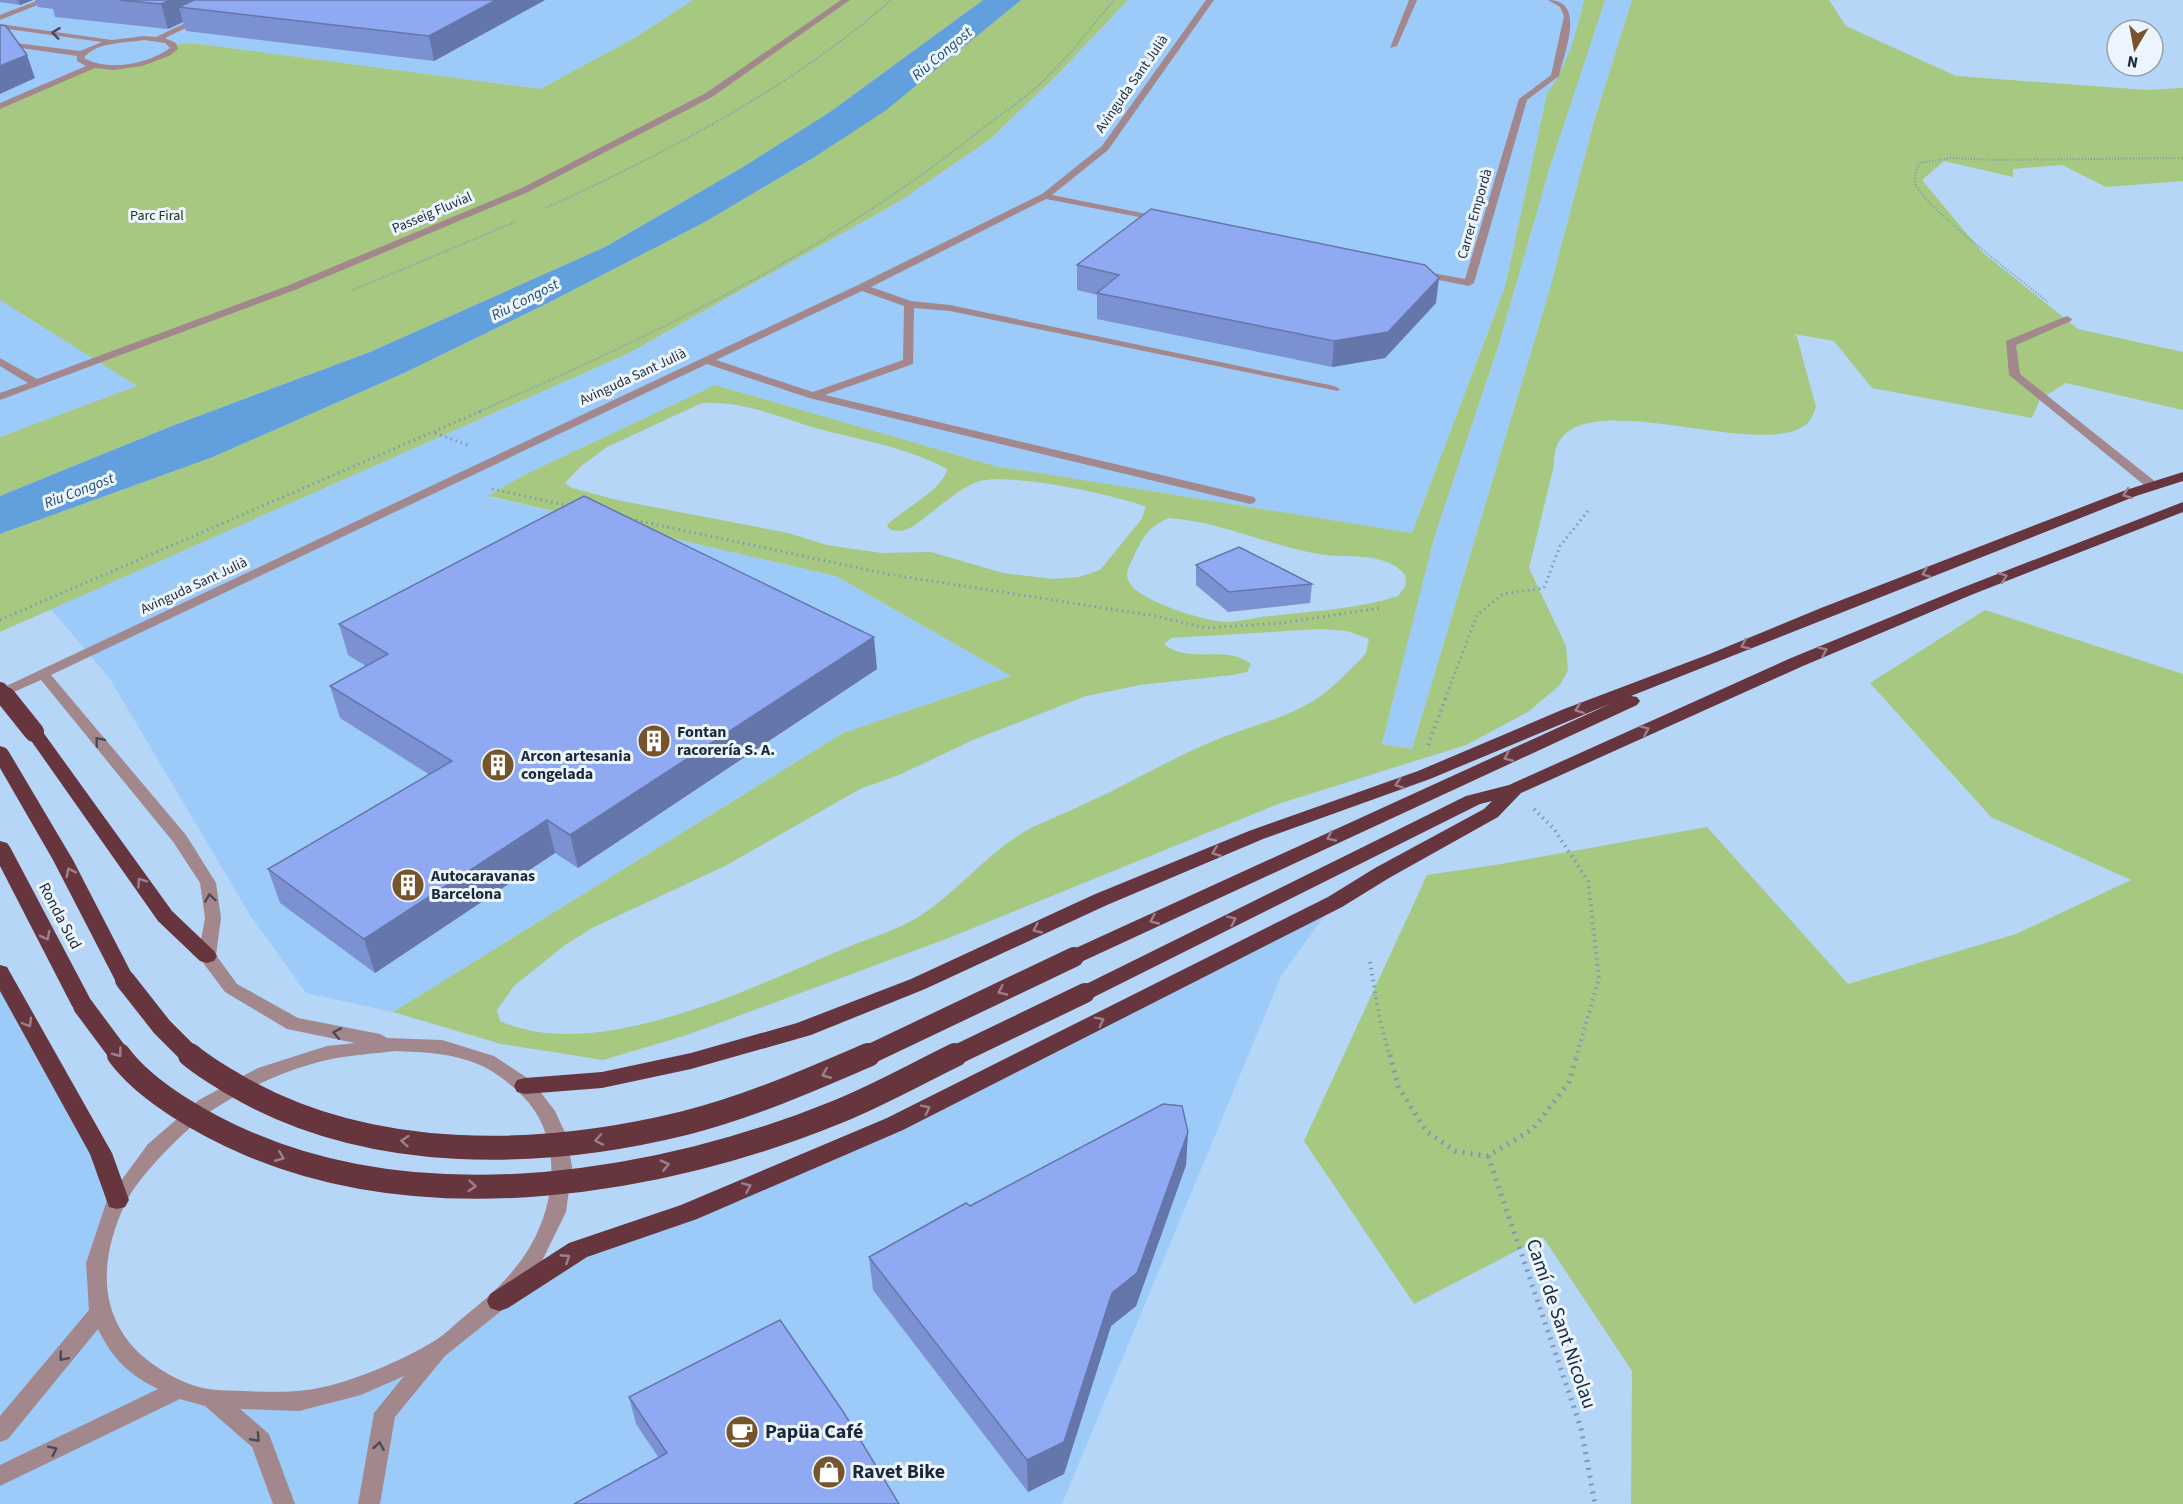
<svg xmlns="http://www.w3.org/2000/svg" width="2183" height="1504" font-family="'Source Sans 3',sans-serif">
	<rect width="100%" height="100%" fill="#b6d6f7"/>
	<path fill="#9dcbf9" d="M0 0H693L633 39 540 89 192 43 169 54 0 106Z
		M1128 0H1584L1574 43 1559 77 1547 94 1505 287 1412 533 995 466 715 385 526 474 489 497 836 576 1011 676 843 733 393 1012 306 993 250 915 110 679 51 609 629 353 900 201 989 140 1057 75Z
		M1605 0H1632L1595 118 1549 292 1412 749 1382 744 1434 538 1498 347 1549 170Z
		M0 300 138 386 0 437Z
		M1335 902 1282 974 1062 1504H0V976L117 1200 96 1263 116 1344 179 1389 299 1401 440 1349 578 1250 895 1124Z"/>
	<path fill="#a6c881" fill-rule="evenodd" d="M693 0H983L830 112 743 167 605 247 370 352 172 426 0 496V437L137 386 0 300V106L94 65C121 67 144 63 169 54L173 45 192 43 540 89 633 39Z
		M1021 0H1128L1057 75 989 140 900 201 629 353 0 632V534L213 457 404 373 546 304 705 222 813 158Z
		M1584 0H1605L1549 170 1498 347 1434 538 1382 744 1412 749 1549 292 1595 118 1632 0H1829L1846 26 1956 76 2147 90 2183 88V181L2106 187 2062 165 2013 169V177L1944 161 1922 180 1982 252 2078 329 2183 352V410L2066 383 2040 399 2032 418 1872 388 1834 341 1794 334 1797 337 1816 407C1813 414 1811 422 1804 426 1751 462 1551 370 1554 465L1529 568 1566 646 1568 670 1560 685 1528 712 1466 745 1278 804 946 939 687 1035 603 1060 501 1044 393 1012 843 733 1011 676 836 576 488 496 526 474 715 385 995 466 1412 533 1505 287 1547 94C1568 65 1576 34 1584 0ZM702 403C742 400 781 418 819 429 861 440 909 448 947 469 944 489 902 510 887 525L890 530 902 531 912 527C930 515 961 486 980 481 1010 473 1117 495 1146 507L1141 520 1100 570 1079 577 1053 579 1003 573 931 552 881 553 827 545 788 533 617 500 572 488 565 483 580 467 607 447ZM1169 518C1221 522 1268 545 1318 554 1347 559 1386 550 1406 576L1405 587 1398 596C1358 609 1313 611 1271 616 1256 617 1240 622 1225 622 1204 621 1139 601 1129 582 1124 573 1130 565 1134 556 1142 538 1150 525 1169 518ZM1321 629 1347 631 1369 639 1366 653 1361 659C1348 671 1336 685 1322 695 1289 719 1248 726 1211 742 1176 757 1142 776 1108 793 1083 805 1058 816 1033 827 990 849 960 890 920 916 894 932 863 940 836 952 748 990 593 1064 500 1021L497 1010 514 986 565 945 592 928 725 866 860 789 899 775 973 740 1086 696 1140 685 1232 675 1247 672 1251 664C1226 644 1188 665 1164 644L1171 638Z
		M1985 610 2183 674V1504H1631L1632 1371 1543 1237 1414 1304 1304 1141 1427 875 1501 864 1707 827 1848 984 2016 934 2131 880 1991 817 1870 683Z"/>
	<path fill="#61a0dd" d="M983 0H1021L885 111 813 158 705 222 546 304 404 373 213 457 0 534V496L172 426 370 352 605 247 743 167 830 112Z"/>
	<g fill="none" stroke-linecap="round" stroke-linejoin="round">
		<path stroke="#7f99b4" stroke-width="2" stroke-dasharray="1 2" stroke-linecap="butt" d="M546 208C667 152 790 89 891 0
			M353 290 515 222
			M2048 302C2025 283 1924 207 1916 185 1913 178 1917 170 1919 163L1951 158 1996 160 2183 158
			M478 412C653 336 828 252 978 132 1002 113 1031 95 1052 72 1074 50 1094 24 1114 0"/>
		<path stroke="#7f99b4" stroke-width="3" stroke-dasharray="1.5 4" stroke-linecap="butt" d="M435 433 470 446
			M492 489 570 506
			M630 519 887 574 1155 616 1206 628 1282 623 1379 608
			M0 620 481 411
			M1445 699 1477 615 1503 594 1544 588 1560 546 1588 511"/>
		<path stroke="#7f99b4" stroke-width="4" stroke-dasharray="1.5 4.5" stroke-linecap="butt" d="M1428 745 1446 697
			M1534 809 1554 829 1588 881 1599 979 1576 1057
			M1370 962 1380 1020 1390 1057"/>
		<path stroke="#7f99b4" stroke-width="5" stroke-dasharray="2 6" stroke-linecap="butt" d="M1390 1055 1398 1086 1426 1131 1455 1151 1488 1156 1533 1129 1569 1082 1577 1055
			M1488 1156 1581 1428 1595 1504"/>
		<path fill="#a2888c" fill-rule="evenodd" d="M39 0H50L0 20V15Z
			M841 0H850L712 97 528 192 295 290 0 400V393L28 383 0 366V358L37 379 287 286 522 188 706 93Z
			M1206 0H1214L1108 150 1052 195 1162 217 1167 220 1165 222 1046 199 871 287 911 301 950 305 1334 386 1340 389 1338 391 950 311 914 308 913 364 825 395 1254 497 1256 500 1254 503 1250 504 809 398 707 364 51 675 186 835 216 883 221 918 216 955 237 984 298 1018 380 1034 387 1038 442 1040 494 1056 532 1081 555 1111 567 1137 572 1167 566 1212 538 1269 506 1307 445 1356 395 1417 380 1504H358L374 1413 404 1376 361 1395 299 1411 240 1409 269 1434 295 1504H273L252 1447 205 1406 180 1399 0 1486V1465L158 1389C129 1375 112 1358 98 1329L8 1439 0 1442V1416L89 1310 86 1263 107 1200 148 1144 199 1100 258 1068 327 1046 355 1043 287 1029 225 992 198 956 205 918 200 883 174 843 41 680 0 698V689L858 285 1042 194 1102 146ZM862 291 904 306 903 360 813 392 716 360ZM395 1051C424 1052 453 1053 480 1065 498 1073 517 1089 529 1103 565 1147 554 1215 522 1259 505 1283 483 1302 460 1320 451 1328 442 1337 431 1343 397 1363 337 1389 297 1391 271 1393 243 1391 216 1390 189 1388 159 1371 139 1353 96 1311 101 1256 125 1204 139 1175 186 1128 214 1109 248 1087 288 1069 327 1060 349 1055 373 1054 395 1051Z
			M1409 0H1417L1397 46 1390 48Z
			M1548 0C1587 0 1564 53 1559 76L1527 100 1474 283 1469 286 1413 275V271L1417 270 1465 279 1519 99 1551 75 1564 16 1560 7Z
			M200 16 207 18 165 38 176 43 178 49 169 56 142 66 113 70 95 68 0 109V103L86 66 77 61V56L0 45V41L80 51 102 42 0 28V24L112 40 144 36 156 37ZM144 40 165 43 170 48C148 64 109 72 84 58 95 42 126 43 144 40Z
			M2067 316 2072 319 2071 321 2016 345 2020 374 2157 483 2159 486 2157 489H2149L2009 375 2006 341Z"/>
		<path fill="#66353e" fill-rule="evenodd" d="M2183 472V481L2136 496 1631 696 1637 697 1640 701 1637 705 1081 962 1074 964 1067 962 1064 957 1067 952 1612 703 1430 779 1263 839 1107 905 925 989 811 1035 691 1069 602 1088 525 1094 517 1092 514 1086 517 1080 525 1078 602 1072 691 1053 797 1023 911 979 1093 895 1249 831 1418 771 1564 709 1707 655 1821 608 2126 490Z
			M2183 502V512L1971 595 1803 666 1521 793 1498 817 1389 878 1342 907 903 1130 697 1219 587 1257 508 1308 499 1311 490 1308 487 1301 490 1294 569 1243 681 1205 887 1118 1328 897 1375 868 1484 809 1492 801 1480 804 1092 998 1085 1000 1078 998 1075 993 1078 988 1466 796 1509 785 1791 658 1959 589Z
			M34 727 40 728 172 911 214 951 217 956 214 961 207 963 200 961 158 921 25 732 28 728Z
			M0 746 6 748 9 752 73 860 135 980 132 985 125 987 118 985 115 980 53 860 0 768Z
			M0 841 7 843 10 847 94 1006 90 1011 83 1014 76 1011 72 1006 0 866Z
			M0 965 7 967 112 1153 129 1200 125 1207 117 1209 109 1207 90 1154 0 991Z"/>
		<path stroke="#66353e" stroke-width="16" d="M0 690 7 699"/>
		<path stroke="#66353e" stroke-width="20" d="M6 697 34 732
			M125 980 162 1027 192 1057
			M83 1006 121 1057
			M864 1057 1074 957
			M952 1057 1085 993"/>
		<path stroke="#66353e" stroke-width="24" d="M119 1055C147 1093 207 1126 249 1144 429 1221 661 1184 837 1112 877 1096 916 1074 955 1055
			M190 1055C204 1067 220 1076 235 1085 368 1163 539 1159 685 1123 748 1107 808 1081 868 1055"/>
	</g>
	<path fill="#7c91d1" d="M0 0H33L20 5 0 2Z
		M35 0H545L434 61 186 31 183 22 168 29 55 17 53 9 38 7Z
		M1077 265 1436 303 1385 358 1332 367 1097 319V295L1077 290Z
		M1196 565 1312 584 1310 603 1228 612 1196 585Z
		M339 624 877 669 578 868 555 853 375 973 280 903 268 869 430 775 340 718 330 686 366 666 348 655Z
		M1188 1132 1186 1165 1136 1306 1111 1326 1064 1474 1028 1492 873 1290 869 1257 970 1206Z
		M629 1397 899 1504 659 1458 636 1424Z"/>
	<path fill="#6576aa" d="M18 0H33L20 5Z
		M171 0H233L179 7 183 22 168 29 161 4Z
		M496 0H545L434 61 429 36Z
		M27 55 35 78 0 94V66Z
		M1439 278 1436 303 1385 358 1332 367 1334 341Z
		M874 637 877 669 578 868 570 835Z
		M547 820 555 853 375 973 364 939Z
		M1188 1132 1186 1165 1136 1306 1111 1326 1064 1474 1028 1492 1027 1460 1112 1293Z"/>
	<path fill="#90a9f3" stroke="#6576aa" stroke-width="1.5" d="M119 0H171L161 4Z
		M194 0H496L429 36 179 7Z
		M0 25 6 26 27 55 0 66Z
		M1151 209 1425 265 1439 278 1388 332 1334 341 1097 293 1119 275 1077 265Z
		M584 496 874 637 570 835 547 820 364 939 268 869 452 761 330 686 388 654 339 624Z
		M1239 547 1312 584 1229 592 1196 565Z
		M1163 1104 1182 1106 1188 1132 1137 1273 1112 1293 1064 1442 1027 1460 869 1257 966 1203 970 1206Z
		M780 1320 844 1413 899 1504H574L667 1453 629 1397Z"/>
	<defs><path id="oneway-chevron" d="M-2-3.5L2.5 0L-2 3.5" fill="none" stroke-width="1.6" stroke-linecap="round" stroke-linejoin="round" transform="scale(1.5)"/></defs>
	<g stroke="#4a4a56">
		<use href="#oneway-chevron" transform="translate(56 33) rotate(-173)"/>
		<use href="#oneway-chevron" transform="translate(99 741) rotate(-130)"/>
		<use href="#oneway-chevron" transform="translate(210 898) rotate(-98)"/>
		<use href="#oneway-chevron" transform="translate(337 1033) rotate(-169)"/>
		<use href="#oneway-chevron" transform="translate(63 1357) rotate(130)"/>
		<use href="#oneway-chevron" transform="translate(256 1438) rotate(48)"/>
		<use href="#oneway-chevron" transform="translate(379 1446) rotate(-80)"/>
		<use href="#oneway-chevron" transform="translate(53 1450) rotate(-26)"/>
	</g>
	<g stroke="#9c818a">
		<use href="#oneway-chevron" transform="translate(2127 494) rotate(160)"/>
		<use href="#oneway-chevron" transform="translate(1926 573) rotate(159)"/>
		<use href="#oneway-chevron" transform="translate(2003 577) rotate(-21)"/>
		<use href="#oneway-chevron" transform="translate(1745 645) rotate(157)"/>
		<use href="#oneway-chevron" transform="translate(1823 651) rotate(-23)"/>
		<use href="#oneway-chevron" transform="translate(1579 709) rotate(159)"/>
		<use href="#oneway-chevron" transform="translate(1645 730) rotate(-24)"/>
		<use href="#oneway-chevron" transform="translate(1508 757) rotate(157)"/>
		<use href="#oneway-chevron" transform="translate(1399 784) rotate(161)"/>
		<use href="#oneway-chevron" transform="translate(1331 837) rotate(155)"/>
		<use href="#oneway-chevron" transform="translate(1216 852) rotate(158)"/>
		<use href="#oneway-chevron" transform="translate(70 872) rotate(-117)"/>
		<use href="#oneway-chevron" transform="translate(141 882) rotate(-125)"/>
		<use href="#oneway-chevron" transform="translate(1154 920) rotate(155)"/>
		<use href="#oneway-chevron" transform="translate(1232 920) rotate(-26)"/>
		<use href="#oneway-chevron" transform="translate(1037 929) rotate(155)"/>
		<use href="#oneway-chevron" transform="translate(46 936) rotate(62)"/>
		<use href="#oneway-chevron" transform="translate(1002 991) rotate(155)"/>
		<use href="#oneway-chevron" transform="translate(1100 1021) rotate(-27)"/>
		<use href="#oneway-chevron" transform="translate(28 1023) rotate(60)"/>
		<use href="#oneway-chevron" transform="translate(118 1053) rotate(53)"/>
		<use href="#oneway-chevron" transform="translate(826 1074) rotate(158)"/>
		<use href="#oneway-chevron" transform="translate(926 1109) rotate(-27)"/>
		<use href="#oneway-chevron" transform="translate(599 1140) rotate(169)"/>
		<use href="#oneway-chevron" transform="translate(405 1141) rotate(-175)"/>
		<use href="#oneway-chevron" transform="translate(280 1157) rotate(22)"/>
		<use href="#oneway-chevron" transform="translate(665 1165) rotate(-13)"/>
		<use href="#oneway-chevron" transform="translate(472 1186) rotate(4)"/>
		<use href="#oneway-chevron" transform="translate(747 1187) rotate(-23)"/>
		<use href="#oneway-chevron" transform="translate(566 1258) rotate(-33)"/>
	</g>
	<defs>
		<symbol id="building-disc" viewBox="-11 -11 22 22"><circle r="9.5" fill="#77552c" stroke="#ecf4fd"/><path d="M-4-6H4V6H1V3H-1V6H-4ZM-2.5-4.3h1.7v1.8h-1.7ZM.8-4.3h1.7v1.8H.8ZM-2.5-1h1.7V.8h-1.7ZM.8-1h1.7V.8H.8Z" fill="#fff"/></symbol>
		<symbol id="cafe-disc" viewBox="-11 -11 22 22"><circle r="9.5" fill="#77552c" stroke="#ecf4fd"/><path d="M-5.5-4.5H6V0H3Q3 3.5 0 3.5H-2.5Q-5.5 3.5-5.5 0ZM3-3.2v2h1.7v-2ZM-6 4.5H4V6H-6Z" fill="#fff"/></symbol>
		<symbol id="shop-disc" viewBox="-11 -11 22 22"><circle r="9.5" fill="#77552c" stroke="#ecf4fd"/><path d="M-5-2.5h2.3a2.7 3.5 0 0 1 5.4 0H5L5.5 6h-11ZM-1.5-2.5h3a1.5 2.3 0 0 0-3 0Z" fill="#fff"/></symbol>
	</defs>
	<g fill-rule="evenodd">
		<use href="#building-disc" x="635" y="722" width="38" height="38"/>
		<use href="#building-disc" x="479" y="746" width="38" height="38"/>
		<use href="#building-disc" x="389" y="866" width="38" height="38"/>
		<use href="#cafe-disc" x="723" y="1413" width="38" height="38"/>
		<use href="#shop-disc" x="810" y="1453" width="38" height="38"/>
	</g>
	<g text-anchor="middle" dominant-baseline="central" stroke-width="6" stroke-linejoin="round" paint-order="stroke">
		<g font-size="14" fill="#1a2939" stroke="#ecf4fd">
			<text transform="translate(1132 84) rotate(-55)">Avinguda Sant Julià</text>
			<text transform="translate(432 213) rotate(-23)">Passeig Fluvial</text>
			<text transform="translate(1475 214) rotate(-74)">Carrer Empordà</text>
			<text transform="translate(633 377) rotate(-25)">Avinguda Sant Julià</text>
			<text transform="translate(194 586) rotate(-25)">Avinguda Sant Julià</text>
		</g>
		<g font-size="14" fill="#253313" stroke="#ecf4fd">
			<text x="157" y="216">Parc Firal</text>
		</g>
		<g font-size="15" font-style="italic" fill="#1d4a72" stroke="#ecf4fd">
			<text transform="translate(942 54) rotate(-40)">Riu Congost</text>
			<text transform="translate(525 300) rotate(-27)">Riu Congost</text>
			<text transform="translate(79 491) rotate(-21)">Riu Congost</text>
		</g>
		<g font-size="16" font-weight="bold" fill="#1a2939" stroke="#ecf4fd" text-anchor="start">
			<text x="677" y="732">Fontan<tspan x="677" dy="18">racorería S. A.</tspan></text>
			<text x="521" y="756">Arcon artesania<tspan x="521" dy="18">congelada</tspan></text>
			<text x="431" y="876">Autocaravanas<tspan x="431" dy="18">Barcelona</tspan></text>
		</g>
		<g font-size="16" fill="#1a2939" stroke="#ecf4fd">
			<text transform="translate(60 916) rotate(62)">Ronda Sud</text>
		</g>
		<g font-size="20" fill="#1a2939" stroke="#ecf4fd">
			<text transform="translate(1561 1324) rotate(71)">Camí de Sant Nicolau</text>
		</g>
		<g font-size="20" font-weight="bold" fill="#1a2939" stroke="#ecf4fd" text-anchor="start">
			<text x="765" y="1432">Papüa Café</text>
			<text x="852" y="1472">Ravet Bike</text>
		</g>
	</g>
	<g transform="translate(2135 48) rotate(190)"><circle r="28" fill="#ecf4fd" stroke="#98a3af" stroke-width="1.5"/>
	<path d="M0-4.5L10 22L0 15L-10 22Z" fill="#77552c"/>
	<text y="-9" font-size="16" font-weight="bold" text-anchor="middle" fill="#1a2939">N</text>
	</g>
</svg>
